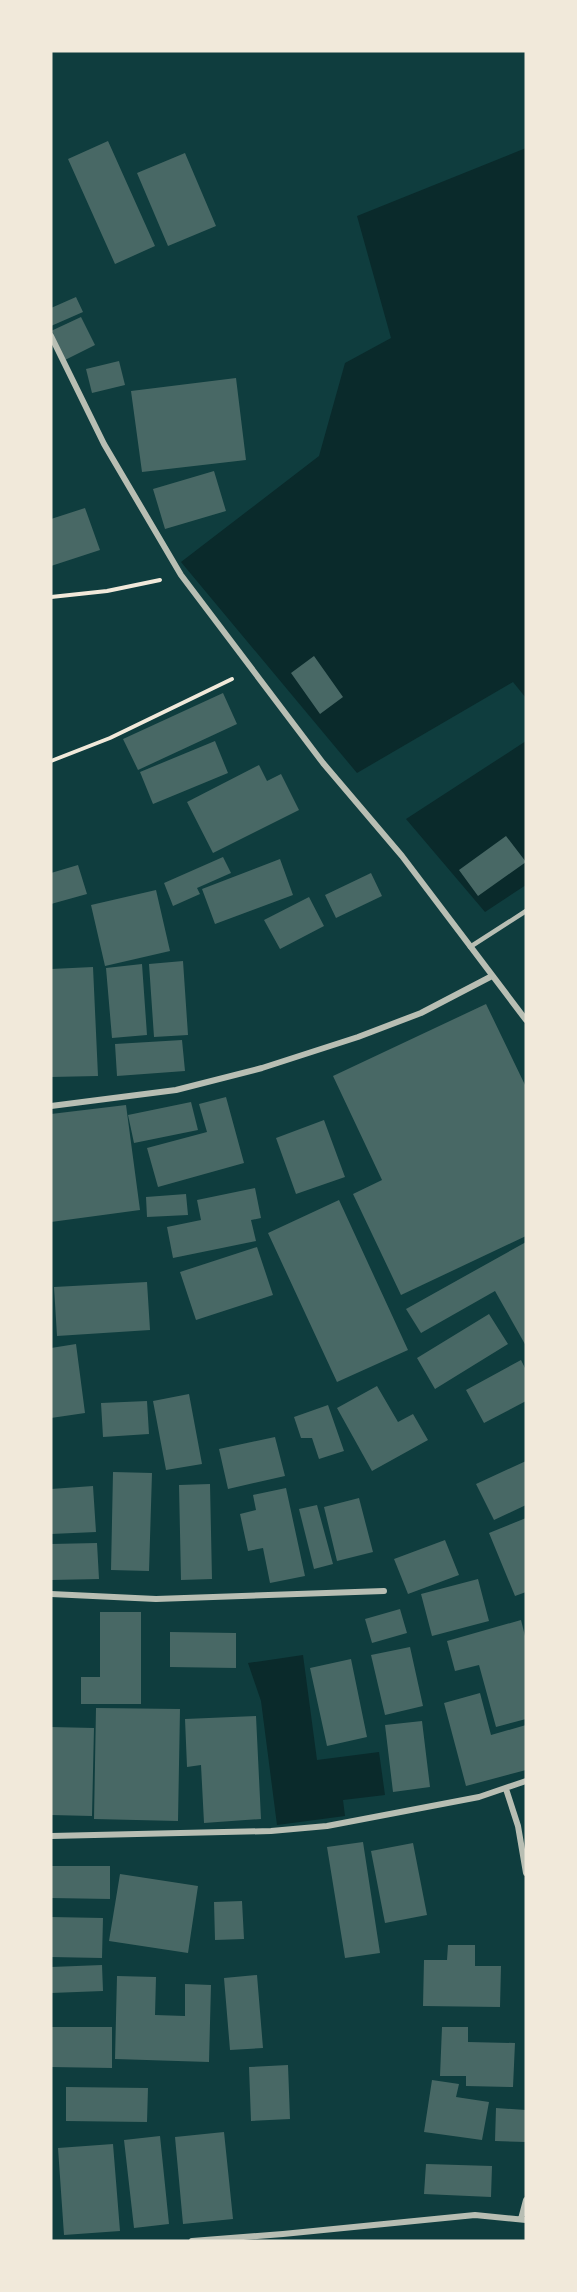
<svg xmlns="http://www.w3.org/2000/svg" width="577" height="2292" font-family="'PT Sans Narrow',sans-serif">
	<rect width="100%" height="100%" fill="#0f3d3e"/>
	<path fill="#0a2a2b" d="M526 148V698L513 682 357 773 181 562 319 456 345 363 391 338 357 216Z
		M526 741V885L485 912 406 819Z
		M303 1655 317 1760 379 1752 385 1795 343 1800 345 1816 277 1825 261 1701 248 1663Z"/>
	<path fill="#486865" d="M108 141 155 246 115 264 68 159Z
		M185 153 216 226 168 246 137 173Z
		M76 297 83 312 51 326V308Z
		M81 317 95 345 65 360 51 331Z
		M119 361 125 385 92 393 86 369Z
		M236 378 246 460 142 472 131 391Z
		M214 471 226 511 165 529 153 489Z
		M85 508 100 550 51 566V519Z
		M314 656 343 697 320 714 291 673Z
		M223 693 237 724 138 770 123 739Z
		M215 741 228 773 153 804 140 772Z
		M259 765 267 781 281 774 299 810 213 853 187 802Z
		M506 836 526 862 478 896 459 870Z
		M223 857 231 873 197 888 200 894 173 906 164 883Z
		M280 859 293 895 215 924 202 889Z
		M78 865 87 894 51 904V873Z
		M371 873 382 896 336 918 325 895Z
		M156 890 170 951 105 966 91 905Z
		M309 897 324 926 280 949 264 920Z
		M183 961 188 1035 154 1037 149 964Z
		M142 964 147 1035 112 1038 106 968Z
		M93 967 98 1076 51 1077V969Z
		M486 1004 526 1087V1236L401 1295 353 1194 382 1180 333 1076Z
		M182 1040 185 1071 117 1076 115 1044Z
		M226 1097 244 1163 158 1187 147 1148 207 1132 199 1104Z
		M191 1102 198 1130 134 1143 128 1115Z
		M126 1105 140 1210 51 1222V1114Z
		M324 1120 345 1177 296 1194 276 1138Z
		M255 1188 261 1218 251 1220 256 1241 173 1258 167 1227 201 1220 197 1200Z
		M186 1194 188 1215 147 1217 146 1197Z
		M339 1200 408 1350 337 1382 268 1233Z
		M526 1242V1346L495 1291 421 1333 406 1309Z
		M257 1247 273 1295 196 1320 180 1272Z
		M147 1282 150 1330 57 1336 54 1287Z
		M489 1314 508 1344 435 1389 417 1358Z
		M76 1344 85 1413 51 1418V1348Z
		M521 1360 526 1370V1401L484 1423 466 1390Z
		M377 1386 398 1422 413 1414 428 1440 372 1471 337 1408Z
		M189 1394 202 1464 166 1470 153 1401Z
		M147 1401 149 1434 103 1437 101 1403Z
		M328 1405 344 1451 319 1459 312 1438H301L294 1417Z
		M275 1437 285 1476 228 1489 219 1449Z
		M526 1461V1505L494 1520 476 1484Z
		M113 1472 152 1473 149 1571 111 1570Z
		M210 1484 212 1579 181 1580 179 1485Z
		M93 1486 96 1532 51 1534V1489Z
		M286 1488 305 1576 270 1583 263 1548 248 1551 240 1514 256 1510 253 1495Z
		M359 1498 373 1552 337 1561 324 1507Z
		M317 1505 333 1564 314 1569 299 1509Z
		M526 1518V1592L515 1596 489 1533Z
		M445 1540 459 1575 408 1594 394 1559Z
		M97 1543 99 1579 51 1580V1544Z
		M478 1579 489 1621 432 1636 421 1594Z
		M400 1609 407 1633 372 1643 365 1619Z
		M100 1612H141V1704H81V1677H100Z
		M521 1620 526 1640V1719L496 1727 479 1665 455 1671 447 1641Z
		M170 1632 236 1633V1668L170 1667Z
		M410 1647 423 1706 385 1715 371 1655Z
		M351 1659 367 1737 327 1746 310 1668Z
		M480 1693 491 1735 526 1725V1770L466 1786 444 1703Z
		M96 1708 180 1709 178 1821 94 1819Z
		M256 1716 261 1819 204 1823 201 1765 187 1767 185 1719Z
		M422 1721 430 1787 393 1792 385 1725Z
		M51 1727 94 1728 92 1816 51 1815Z
		M363 1842 380 1953 345 1958 327 1847Z
		M413 1843 427 1915 385 1923 371 1851Z
		M51 1866H110V1899L51 1898Z
		M120 1874 198 1886 188 1953 109 1941Z
		M242 1901 244 1939 215 1940 214 1902Z
		M51 1917 103 1918 102 1958 51 1957Z
		M448 1945H475V1966H501L500 2007 423 2006 424 1960H447Z
		M102 1965 103 1991 51 1993V1967Z
		M257 1975 263 2048 230 2050 224 1978Z
		M117 1976 156 1977 155 2015 185 2016V1984L211 1985 209 2062 115 2059Z
		M51 2027H112V2068L51 2067Z
		M442 2027H468V2042L515 2043 513 2087 466 2086V2076H440Z
		M288 2065 290 2119 251 2121 249 2067Z
		M432 2080 459 2084 456 2097 489 2102 482 2140 424 2132Z
		M66 2087 148 2088 147 2122 66 2121Z
		M496 2108 526 2110V2142L495 2141Z
		M224 2132 233 2219 183 2224 175 2137Z
		M160 2136 169 2224 134 2228 124 2140Z
		M113 2144 120 2231 64 2235 58 2148Z
		M426 2164 492 2166 491 2197 424 2194Z"/>
	<g fill="none" stroke-linecap="round" stroke-linejoin="round">
		<path stroke="#f1e9da" stroke-width="4" d="M51 597 107 591 160 580
			M51 761 110 738 232 679"/>
		<path stroke="#b8beb3" stroke-width="4.5" d="M470 947 526 911"/>
		<path stroke="#b8beb3" stroke-width="6" d="M51 336 104 444 181 575 323 763 402 856 526 1020
			M51 1106 176 1090 262 1068 358 1037 421 1013 492 976
			M51 1594 156 1599 384 1591
			M506 1789 518 1826 526 1873
			M51 1836 271 1831 327 1826 479 1797 526 1781
			M521 2219 526 2200
			M192 2241 283 2234 475 2215 526 2220"/>
	</g>
	<rect width="577" height="2292" fill="none" stroke="#f1e9da" stroke-width="105"/>
</svg>
